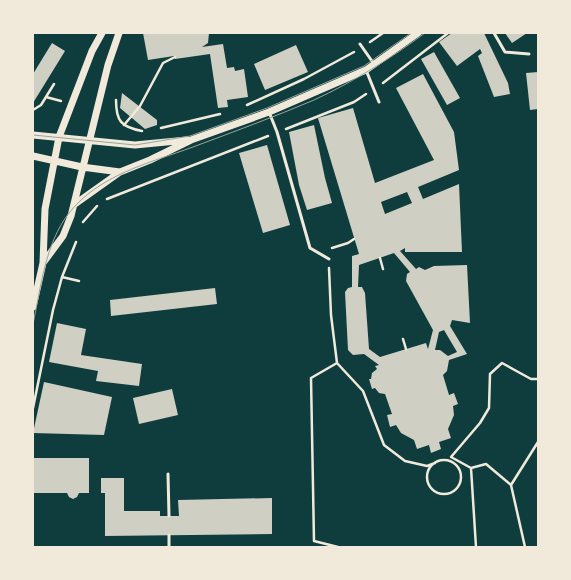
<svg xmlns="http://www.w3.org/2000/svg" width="571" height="580" font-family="Jost,sans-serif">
	<rect width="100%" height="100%" fill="#0f3d3e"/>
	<path fill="#cfcfc3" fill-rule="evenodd" d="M143 33H209L208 43 202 47 223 44 227 68 234 67 235 71 244 69 248 97 227 100 228 107 218 108 210 54 175 59 174 56 148 60Z
		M452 33H484L508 83 510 94 494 97 478 56 482 53 480 49 457 66 439 42Z
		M505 33H527L512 43Z
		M52 43 65 51 33 103V74Z
		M296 45 308 72 265 90 254 64Z
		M434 52 460 98 447 105 421 59Z
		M538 72V109L530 110 526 73Z
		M423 74 454 132 459 170 418 187 423 199 459 184 462 252H405V248L400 251 416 269 419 267 425 270 434 266 467 265 470 323 452 320 450 326 467 354 449 360 447 371 443 375 449 395 454 393 458 404 453 406 454 415 448 429 451 438 439 442 441 449 431 453 429 445 417 449 414 440 401 433 396 425 390 427 387 415 392 414 385 394 379 393 375 388 372 389 369 379H371L372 373 377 369 375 366 379 365 364 354 353 355 348 350 345 292 348 288 352 287V256L359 254 318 118 353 108 375 183 434 160 396 88ZM407 192 412 203 385 214 381 202ZM394 253 410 272 407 274 406 281 433 330 428 349 426 343 380 357 369 349 365 293 362 287H358L359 265ZM444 330 457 352 448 356 440 350H435L439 332Z
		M122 93 157 120V125L145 129 120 108Z
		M314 125 325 178 332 203 307 210 299 185 289 132Z
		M267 145 290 225 263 233 239 153Z
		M215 288 217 304 111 316 110 300Z
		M57 323 86 329 81 355 142 364 139 386 96 381 98 371 49 362Z
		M44 382 112 397 104 435 33 433Z
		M172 389 178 415 139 424 133 398Z
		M33 458H89V493H79L77 497 73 499 69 497 67 493H33Z
		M101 478H124V511H160V516H179L178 500 272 498V534L105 536V493H101Z"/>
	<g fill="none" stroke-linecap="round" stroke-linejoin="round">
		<path stroke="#f1e9da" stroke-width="2.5" d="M370 42 383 33
			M383 83 448 33
			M46 97 61 101
			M116 100C116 121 121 127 142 131
			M247 105 304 79 354 52
			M33 110 41 105 54 84
			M124 125 140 106 163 63 175 57
			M161 128 220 114
			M286 129 354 102 366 94
			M107 199 268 136
			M83 222 97 206
			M332 248 348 243 354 239
			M380 258 383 269
			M329 268 331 315 337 363 363 391 384 445 405 461 427 466 435 463
			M62 277 79 281
			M403 339 406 349
			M337 363 311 378 314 541 338 547
			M33 408 53 310 62 277 76 242
			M427 477a17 17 0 1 1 34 0a17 17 0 1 1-34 0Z
			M471 468 451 457 480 423 489 408 490 374 502 363 531 379H538
			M511 485 538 442
			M476 547 471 468 486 464 511 485 525 547"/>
		<path stroke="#f1e9da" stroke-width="3" d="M494 33 505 52 529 54
			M360 44 374 64
			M366 70 379 102
			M269 112 277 132 310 248 329 259
			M168 474 169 516
			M169 535V547"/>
		<path stroke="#f1e9da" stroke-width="7" d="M33 135 135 145 187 140
			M33 156 82 167 120 172
			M75 204 120 172 150 160 191 140 269 112 366 70 418 33
			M43 263 63 236 71 216 108 65 119 33
			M33 307 43 263 45 209 59 137 92 51 102 33"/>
		<path stroke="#97a49c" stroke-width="1" d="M33 135 135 145 190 136 267 108 364 66 411 33
			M33 324C41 287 45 244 69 213 99 175 149 163 193 147 233 132 274 117 314 100 353 82 390 59 425 33"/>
	</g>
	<rect width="571" height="580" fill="none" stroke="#f1e9da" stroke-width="68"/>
</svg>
